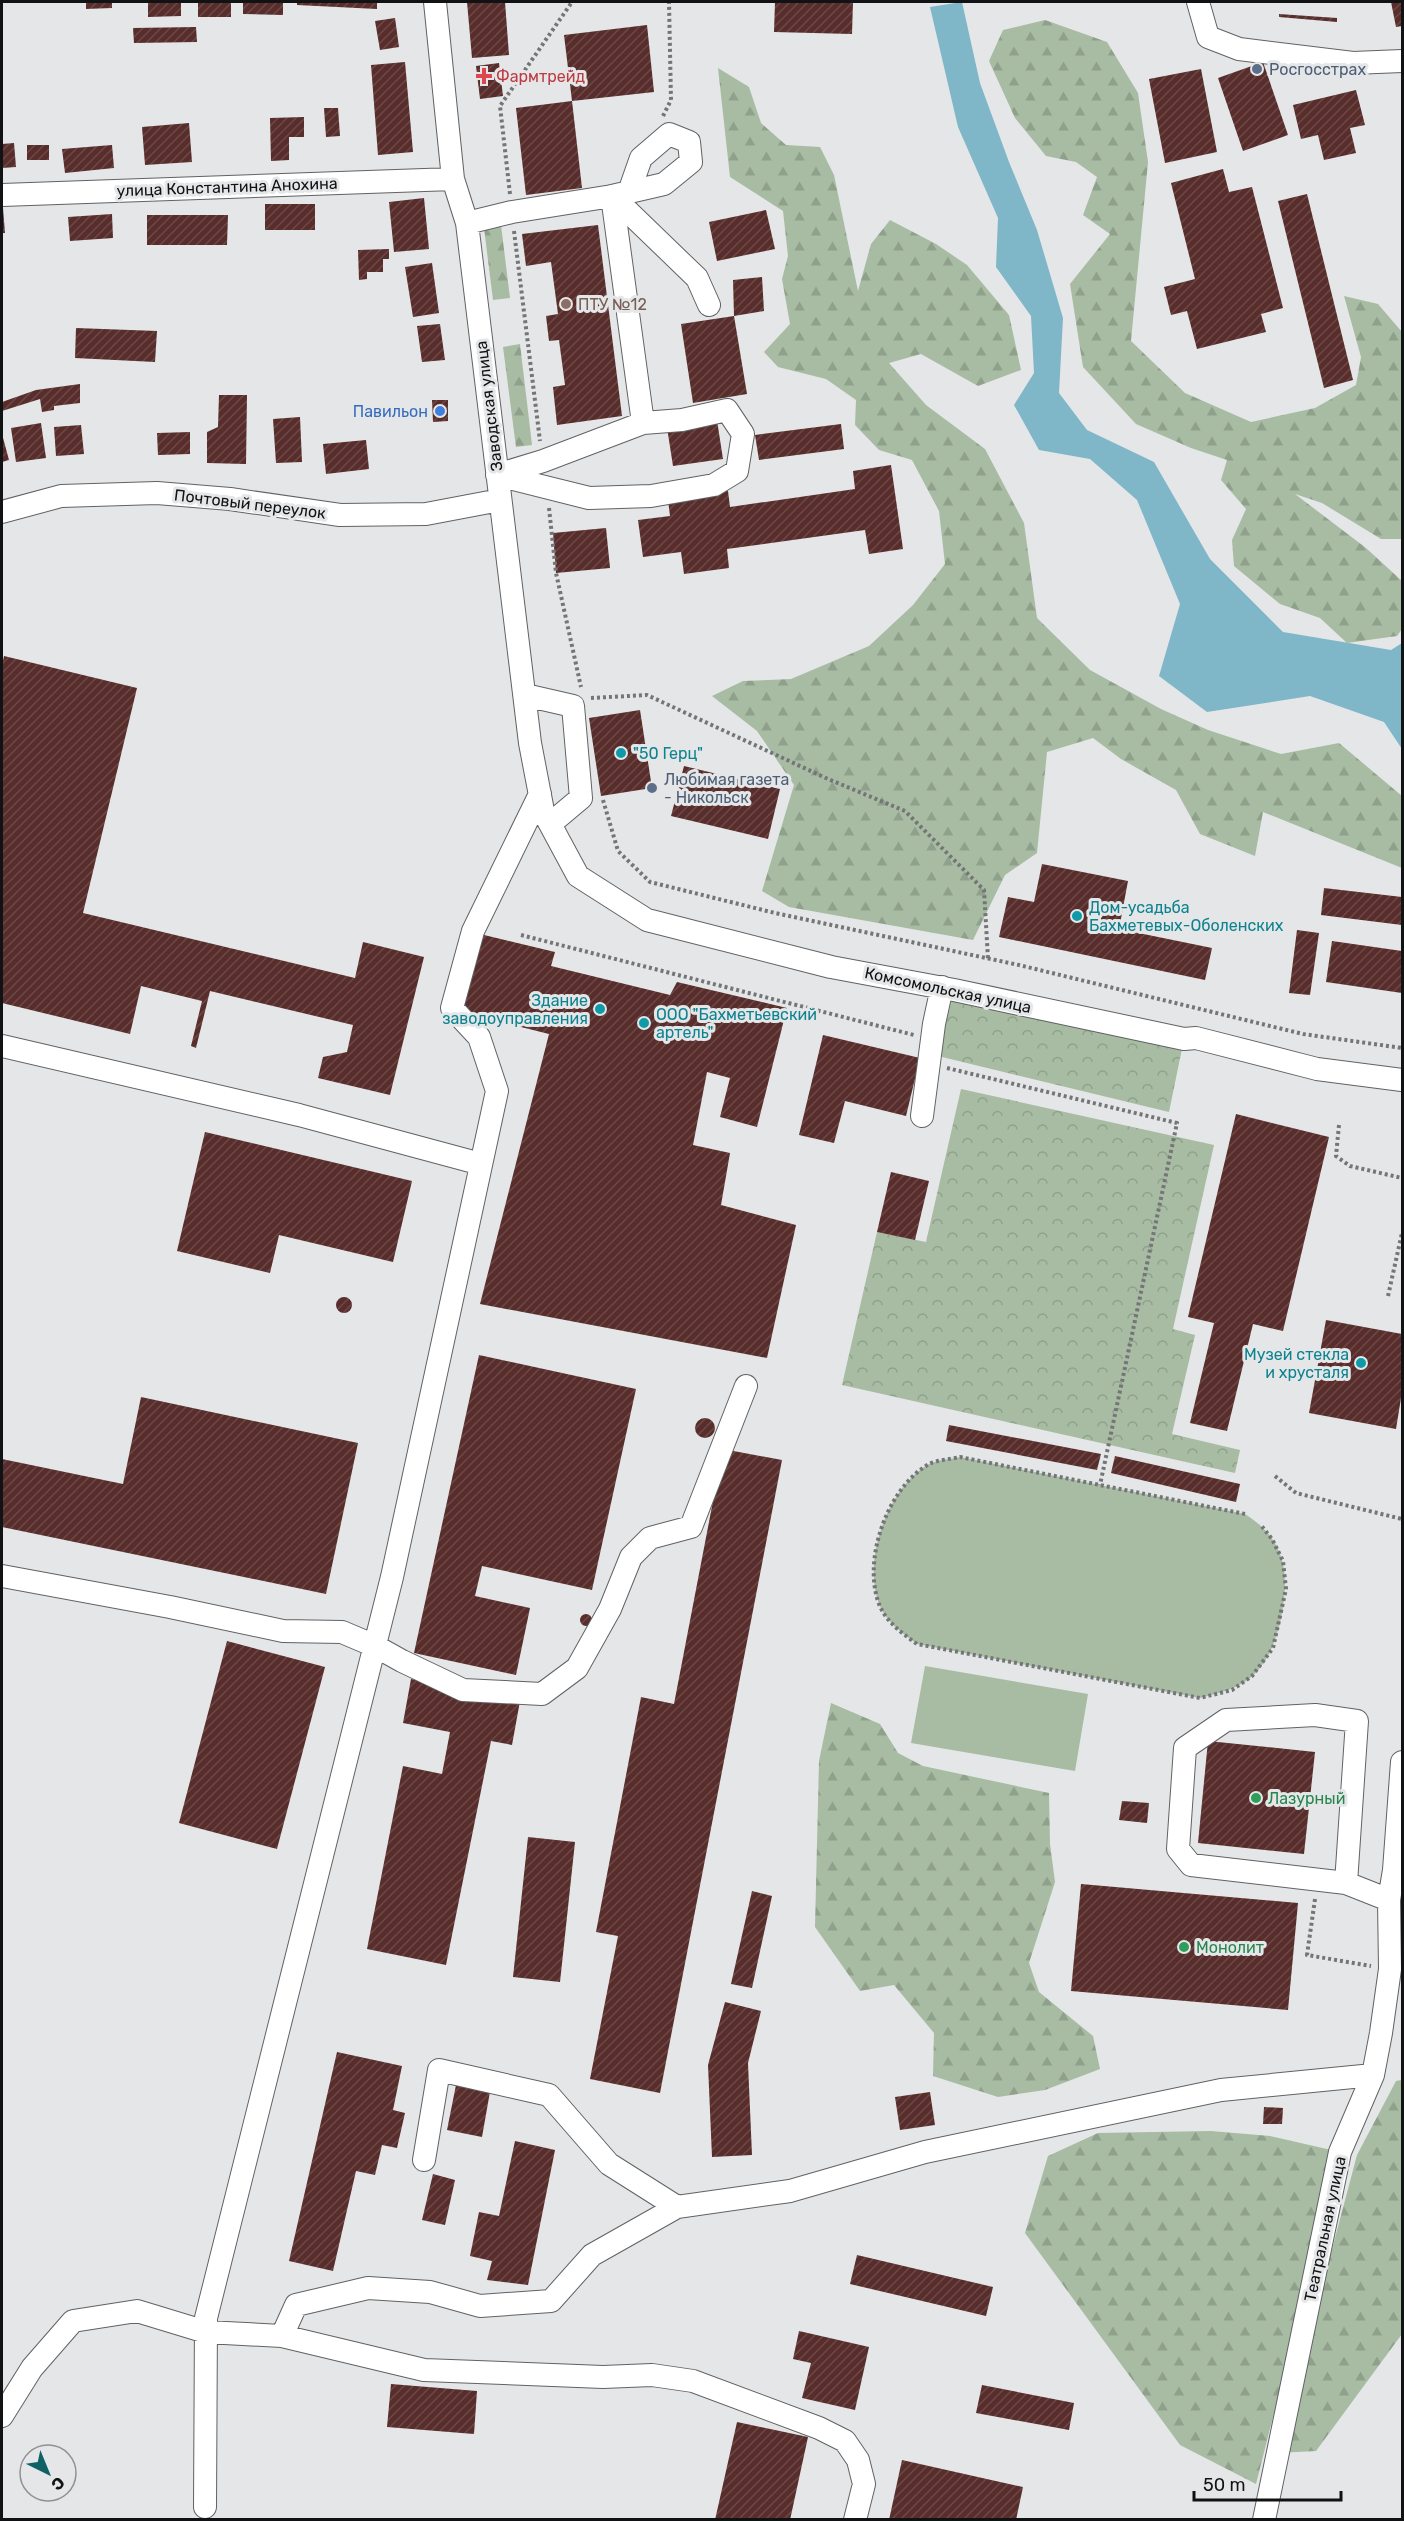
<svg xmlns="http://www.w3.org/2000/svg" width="1404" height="2521" font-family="Rubik,sans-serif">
	<defs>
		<pattern id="forest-firs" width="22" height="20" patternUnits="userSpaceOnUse" patternTransform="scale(1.5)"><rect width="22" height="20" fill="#a7bca3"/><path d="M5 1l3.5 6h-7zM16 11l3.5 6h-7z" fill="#8fa18b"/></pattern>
		<pattern id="park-crowns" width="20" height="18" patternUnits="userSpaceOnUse" patternTransform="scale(1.5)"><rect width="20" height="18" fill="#a7bca3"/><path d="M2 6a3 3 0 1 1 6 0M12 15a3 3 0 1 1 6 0" fill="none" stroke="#8fa18b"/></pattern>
		<pattern id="building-hatch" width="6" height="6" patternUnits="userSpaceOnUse" patternTransform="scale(1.5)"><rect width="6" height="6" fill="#582d2b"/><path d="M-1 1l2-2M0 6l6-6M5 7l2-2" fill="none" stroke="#6b4947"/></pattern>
	</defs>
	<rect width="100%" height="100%" fill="#e4e6e8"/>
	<path fill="#a7bca3" d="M960 1457 1245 1514C1286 1540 1290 1573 1281 1618 1276 1640 1269 1662 1250 1678 1235 1690 1218 1693 1200 1698L917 1644C902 1633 886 1622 879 1604 862 1559 888 1487 929 1464 937 1460 951 1459 960 1457Z
		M925 1666 1088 1694 1075 1771 911 1743Z"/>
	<path fill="url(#forest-firs)" d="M1045 20 1107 42 1138 93 1148 162 1131 341 1185 393 1251 422 1315 408 1356 385 1361 357 1344 296 1378 304 1402 332V539H1381L1322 503 1295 494 1366 548 1402 581V629L1397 636 1347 643 1320 618 1280 604 1234 566 1232 540 1246 509 1221 480 1227 460 1191 448 1136 424 1083 367 1070 284 1110 234 1083 215 1097 177 1076 162 1046 156 1015 118 989 61 1003 30Z
		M718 68 749 87 761 123 786 145 820 147 834 175 858 291 871 244 890 220 936 244 967 265 1009 315 1021 370 978 386 921 354 889 363 926 405 985 449 1024 523 1037 618 1090 670 1161 709 1208 730 1281 754 1339 743 1402 796V868L1263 812 1255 856 1200 834 1176 790 1121 759 1093 738 1047 752 1037 853 1005 875 973 940 789 907 762 891 794 785 757 731 712 696 743 681 791 679 869 646 913 605 945 564 939 511 912 460 879 450 855 425 856 400 826 379 778 367 764 352 790 324 782 279 788 256 783 211 730 177Z
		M501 225 510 298 493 300 484 228Z
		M520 344 532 445 516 447 503 347Z
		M831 1703 880 1724 898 1753 923 1766 1049 1793 1050 1844 1055 1882 1029 1963 1039 1992 1093 2036 1100 2069 1045 2090 998 2097 933 2076 934 2033 894 1985 860 1991 815 1927 819 1761Z
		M1402 2080V2334L1316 2451 1278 2453 1357 2155 1396 2081Z
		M1211 2131 1270 2136 1340 2152 1256 2484 1180 2445 1025 2233 1048 2156 1098 2133Z"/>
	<path fill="url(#park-crowns)" d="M954 990 1184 1039 1169 1112 938 1056Z
		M961 1089 1214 1145 1173 1329 1195 1335 1172 1434 1240 1450 1235 1473 842 1385 877 1232 926 1242Z"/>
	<path fill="#7fb7c8" d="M962 2 980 83 1009 162 1037 230 1063 318 1059 393 1087 430 1154 462 1210 559 1283 632 1391 650 1402 643V749L1384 722 1310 696 1207 712 1159 676 1180 604 1137 500 1090 459 1039 450 1014 405 1034 373 1031 316 996 267 998 218 958 127 930 7Z"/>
	<path fill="url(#building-hatch)" d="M86 2H112V8L86 9Z
		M148 2H181V16L148 17Z
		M198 2H231V17H198Z
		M243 2H283V15L243 14Z
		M297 2H377V9L297 5Z
		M467 2H505L509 55 472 58Z
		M775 2H853L852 34 774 32Z
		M1391 2H1402V26L1396 27Z
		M1279 14 1337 18V22L1279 17Z
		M395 18 399 47 380 50 375 21Z
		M647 25 654 92 572 101 564 35Z
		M196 27 197 42 134 43 133 28Z
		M405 62 413 152 378 155 371 65Z
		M1263 62 1288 135 1243 151 1218 78Z
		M499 63 503 96 480 99 476 66Z
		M1201 69 1217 152 1165 163 1149 79Z
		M1356 90 1365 125 1350 128 1356 153 1324 160 1318 135 1301 139 1293 105Z
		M572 101 582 188 526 195 516 108Z
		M324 108H338L340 136 326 137Z
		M304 117V137H289V160L271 161 270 118Z
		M189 123 192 162 145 165 142 127Z
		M14 143 16 167 2 168V144Z
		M27 145H49V160H27Z
		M112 145 114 168 65 173 62 149Z
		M1223 169 1229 192 1252 187 1283 308 1261 314 1266 332 1197 349 1187 311 1171 315 1164 287 1195 279 1171 183Z
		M1307 194 1353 380 1324 388 1278 201Z
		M424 198 429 249 394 252 389 202Z
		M265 204H315V230H265Z
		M2 208H3L5 233H2Z
		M766 210 775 249 717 261 709 222Z
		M112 214 113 238 70 241 68 217Z
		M147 215H228L227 245H147Z
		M598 225 622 416 557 425 553 387 565 385 559 340 549 341 546 316 558 314 551 262 526 266 522 234Z
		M389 249V259H383V272H367V279L359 280 358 250Z
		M432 263 439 313 413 317 405 267Z
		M762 277 764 311 734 316 747 394 693 403 681 324 734 316 733 280Z
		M440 324 445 360 422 362 417 326Z
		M76 328 157 331 155 362 75 358Z
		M80 384V403L54 406V410L42 412 40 399 2 411V402L36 390Z
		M219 395H247L246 464 207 463V432L218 427Z
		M432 400H448V421L433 422Z
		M716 414 723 459 673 466 666 421Z
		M300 417 302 462 276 463 273 419Z
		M41 423 46 458 16 462 11 428Z
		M841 424 844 449 759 460 755 435Z
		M81 425 84 454 56 456 54 427Z
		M190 432V454L158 455 157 433Z
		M2 434 9 460 2 462Z
		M366 440 369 469 326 474 323 444Z
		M891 465 903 549 869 554 865 530 727 549 729 568 684 574 681 552 643 557 638 520 670 516 668 500 728 491 730 507 855 489 853 471Z
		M606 528 610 568 556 573 553 533Z
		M4 656 137 688 83 913 355 978 363 942 424 957 390 1095 318 1078 323 1057 347 1052 353 1025 210 991 196 1048 191 1046 202 1001 141 986 130 1034 2 1003V666Z
		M640 710 652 788 601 796 589 718Z
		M684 766 780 789 768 839 671 816Z
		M1042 864 1128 881 1119 929 1212 948 1205 980 999 937 1008 897 1034 902Z
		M1324 888 1402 897V925L1321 915Z
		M1297 930 1319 933 1310 995 1289 993Z
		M480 934 555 952 551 966 670 995 677 982 787 1008 757 1127 720 1117 730 1078 707 1072 693 1145 730 1153 721 1205 796 1225 767 1358 480 1304 549 1034 461 1012Z
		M1332 941 1402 951V993L1326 982Z
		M823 1035 920 1058 906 1116 845 1101 834 1143 799 1135Z
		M1236 1114 1329 1137 1283 1331 1253 1324 1227 1431 1190 1423 1214 1323 1188 1317Z
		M205 1132 412 1181 393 1262 279 1235 270 1273 177 1251Z
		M891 1172 929 1181 915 1240 877 1232Z
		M336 1305a8 8 0 1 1 16 0a8 8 0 1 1-16 0Z
		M1326 1320 1402 1334V1392L1396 1429 1309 1413Z
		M479 1355 636 1389 592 1590 482 1566 475 1596 530 1608 516 1675 414 1653Z
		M141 1397 358 1443 326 1594 2 1527V1459L123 1484Z
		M695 1428a10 10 0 1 1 20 0a10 10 0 1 1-20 0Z
		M949 1425 1101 1454 1097 1470 946 1441Z
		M723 1449 782 1460 660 2093 590 2079 618 1936 596 1932 641 1697 674 1704Z
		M1115 1456 1240 1484 1236 1502 1111 1473Z
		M580 1620a6 6 0 1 1 12 0a6 6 0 1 1-12 0Z
		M227 1641 325 1667 277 1849 179 1823Z
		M411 1679 520 1701 512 1745 491 1741 446 1965 367 1949 403 1766 442 1774 450 1732 403 1723Z
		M1208 1741 1315 1752 1304 1854 1198 1843Z
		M1122 1801 1149 1803 1147 1823 1119 1820Z
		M528 1837 575 1842 560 1982 513 1977Z
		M1081 1884 1298 1903 1288 2010 1071 1991Z
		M752 1891 772 1896 752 1988 731 1984Z
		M725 2002 761 2011 748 2063 752 2155 712 2157 708 2065Z
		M337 2052 402 2066 393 2110 405 2113 397 2148 382 2145 375 2175 356 2171 333 2271 289 2261Z
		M457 2080 491 2086 482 2137 447 2130Z
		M930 2092 935 2125 900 2130 895 2097Z
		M1264 2107 1283 2108 1282 2124H1263Z
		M515 2141 555 2150 528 2285 487 2280 492 2261 470 2256 479 2212 499 2216Z
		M433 2174 455 2180 445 2225 422 2220Z
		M857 2255 993 2287 986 2316 850 2284Z
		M799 2331 869 2347 855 2410 802 2398 811 2363 793 2359Z
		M391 2384 477 2391 474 2434 387 2427Z
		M982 2385 1074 2403 1069 2430 976 2413Z
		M737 2422 808 2437 790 2520H715Z
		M902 2460 1023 2487 1016 2520H889Z"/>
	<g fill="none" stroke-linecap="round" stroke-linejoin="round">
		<defs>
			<path id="minor" d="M435 2 453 179 467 223 530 743 543 811 578 876 647 920 831 967 954 990 1184 1039 1196 1038 1317 1069 1402 1080
				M1198 2 1208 37 1239 49 1353 63 1402 61
				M2 195 453 179
				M612 196 643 423
				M612 196 697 278 709 305
				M467 223 512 212 612 196 664 184 691 162 689 142 669 134 641 158 629 192
				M727 410 743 434 737 471 714 485 651 496 589 498 497 475 543 461 643 423 682 420Z
				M2 512 61 496 157 493 230 499 340 515 426 514 500 500
				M525 695 573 706 581 798 550 824
				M2 1046 299 1115 481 1164
				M922 1116 934 1024 942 987
				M2 1576 170 1607 283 1631 342 1632 375 1646 402 1661 463 1690 542 1694 577 1668 610 1609 631 1557 650 1538 691 1527 746 1386
				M1346 1883 1357 1721 1315 1715 1226 1720 1185 1748 1178 1849 1191 1865 1346 1883 1389 1900
				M424 2160 439 2070 549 2095 609 2164 677 2207 790 2191 925 2152 1221 2090 1373 2075
				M282 2336 424 2370 603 2377 652 2375 693 2381 819 2428 845 2441 858 2460 864 2484 855 2520
				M2 2416 32 2368 73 2321 137 2311 206 2332 282 2336 296 2305 368 2288 430 2292 480 2306 551 2301 592 2255 677 2207
				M205 2507 206 2318 392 1577 497 1091 479 1037 452 1008 473 931 540 794
				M1264 2520 1340 2152 1373 2075 1381 2033 1390 1969 1389 1900 1394 1870 1402 1762"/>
		</defs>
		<use href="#minor" stroke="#606264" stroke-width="24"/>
		<path stroke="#747577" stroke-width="4" stroke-dasharray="3 3" stroke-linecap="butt" d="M663 116 671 100 669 2
			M510 194 500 106 572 2
			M514 231 540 441
			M549 508 556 573 581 687
			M591 698 647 695 828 779 905 811 984 890 988 959
			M603 800 618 851 650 882 775 913 1019 965 1303 1034 1402 1048
			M521 935 914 1035
			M947 1068 1177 1123 1100 1485
			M1339 1125 1336 1156 1350 1166 1402 1178
			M1388 1296 1402 1233
			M1275 1476 1296 1493 1402 1519
			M1245 1514 960 1457C951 1459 937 1460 929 1464 888 1487 862 1559 879 1604 886 1622 902 1633 917 1644L1200 1698 1232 1690 1252 1676 1273 1648 1286 1589 1283 1561 1272 1539 1260 1524
			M1315 1899 1307 1955 1371 1966"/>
		<use href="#minor" stroke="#fff" stroke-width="22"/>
	</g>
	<g fill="#5c6f8a" stroke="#e4e6e8" stroke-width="2">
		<circle cx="1257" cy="69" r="6"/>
		<circle cx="652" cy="788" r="6"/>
	</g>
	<path fill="#e0444e" stroke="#e4e6e8" stroke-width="2" d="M481 67h6v6h6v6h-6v6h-6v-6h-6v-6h6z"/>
	<circle fill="#8d6e63" stroke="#e4e6e8" stroke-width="2" cx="566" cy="304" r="6"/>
	<circle fill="#3f7fe0" stroke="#e4e6e8" stroke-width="2" cx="440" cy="411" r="6"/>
	<g fill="#0f9aa8" stroke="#e4e6e8" stroke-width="2">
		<circle cx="621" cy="753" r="6"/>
		<circle cx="1077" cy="916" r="6"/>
		<circle cx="600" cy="1009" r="6"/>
		<circle cx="644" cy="1023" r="6"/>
		<circle cx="1361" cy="1363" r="6"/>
	</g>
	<g fill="#2e9e5b" stroke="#e4e6e8" stroke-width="2">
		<circle cx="1256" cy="1798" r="6"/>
		<circle cx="1184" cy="1947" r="6"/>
	</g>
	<g text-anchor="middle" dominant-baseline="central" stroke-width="6" stroke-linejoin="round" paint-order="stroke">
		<g font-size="16" fill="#4e5e75" stroke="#e4e6e8" text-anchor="start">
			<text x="1269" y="69">Росгосстрах</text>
			<text x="664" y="779">Любимая газета<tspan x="664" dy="18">- Никольск</tspan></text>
		</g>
		<g font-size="16" fill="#be3a42" stroke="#e4e6e8" text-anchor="start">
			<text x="496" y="76">Фармтрейд</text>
		</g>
		<g font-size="16" fill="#111213" stroke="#e4e6e8">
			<text transform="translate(227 187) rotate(-2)">улица Константина Анохина</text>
			<text transform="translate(489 406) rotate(-97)">Заводская улица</text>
			<text transform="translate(250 504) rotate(7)">Почтовый переулок</text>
			<text transform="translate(948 990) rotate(12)">Комсомольская улица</text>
			<text transform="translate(1325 2229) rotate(-78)">Театральная улица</text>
		</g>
		<g font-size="16" fill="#785e54" stroke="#e4e6e8" text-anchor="start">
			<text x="578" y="304">ПТУ №12</text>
		</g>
		<g font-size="16" fill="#366cbe" stroke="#e4e6e8" text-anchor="end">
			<text x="428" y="411">Павильон</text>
		</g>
		<g font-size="16" fill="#0d838f" stroke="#e4e6e8" text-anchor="start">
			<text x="633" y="753">"50 Герц"</text>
			<text x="1089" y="907">Дом-усадьба<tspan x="1089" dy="18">Бахметевых-Оболенских</tspan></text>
			<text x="588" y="1000" text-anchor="end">Здание<tspan x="588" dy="18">заводоуправления</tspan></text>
			<text x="656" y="1014">ООО "Бахметьевский<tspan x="656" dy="18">артель"</tspan></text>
			<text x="1349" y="1354" text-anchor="end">Музей стекла<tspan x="1349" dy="18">и хрусталя</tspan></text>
		</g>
		<g font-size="16" fill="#27864d" stroke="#e4e6e8" text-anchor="start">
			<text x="1268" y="1798">Лазурный</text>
			<text x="1196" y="1947">Монолит</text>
		</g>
	</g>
	<rect width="1404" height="2521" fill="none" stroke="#111213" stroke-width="6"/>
	<g transform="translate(48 2473) rotate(137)"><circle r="28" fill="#e4e6e8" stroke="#909193" stroke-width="1.5"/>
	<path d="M0-4.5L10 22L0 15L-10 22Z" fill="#106166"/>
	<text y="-9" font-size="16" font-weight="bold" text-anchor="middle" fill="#111213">С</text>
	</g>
	<path d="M1194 2491v9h147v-9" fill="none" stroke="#111213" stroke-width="3"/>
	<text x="1203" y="2491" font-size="18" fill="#111213" stroke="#e4e6e8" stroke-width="4.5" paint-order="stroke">50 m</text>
</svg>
